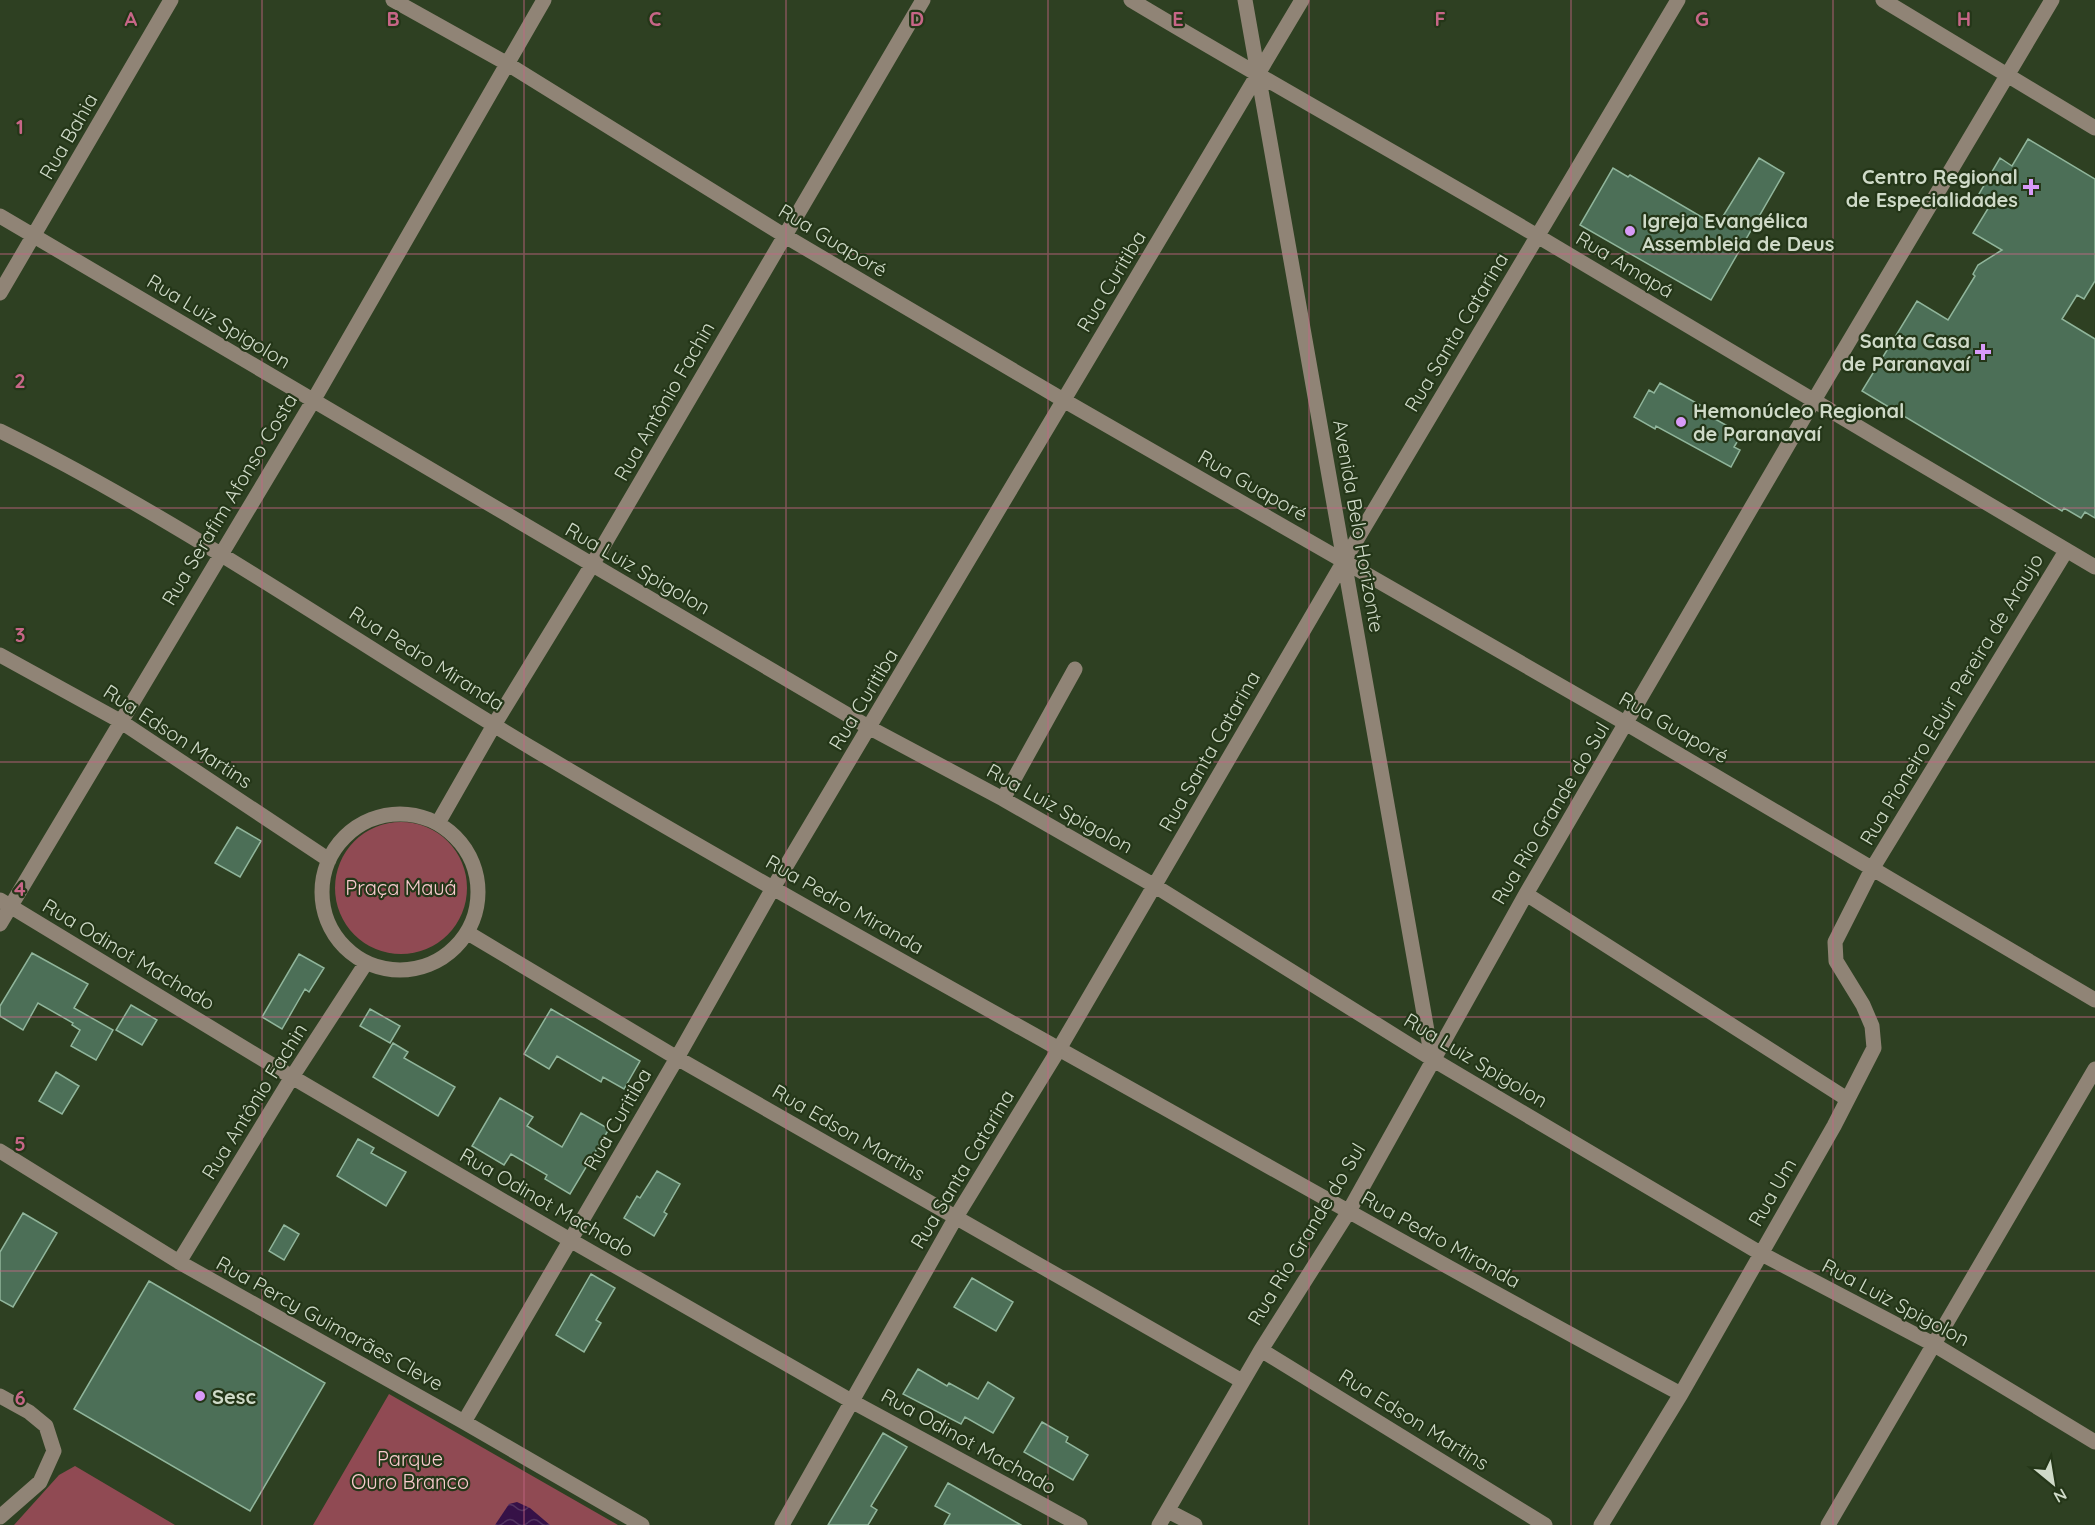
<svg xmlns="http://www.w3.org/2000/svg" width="2095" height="1525" font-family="Quicksand,sans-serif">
	<defs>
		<pattern id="water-waves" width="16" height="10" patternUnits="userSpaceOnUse" patternTransform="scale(1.5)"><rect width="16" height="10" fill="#361147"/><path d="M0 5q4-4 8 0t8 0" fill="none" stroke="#523360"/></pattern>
	</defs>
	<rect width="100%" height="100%" fill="#2e4022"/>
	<path fill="#904a53" d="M335 888a66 66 0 1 1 132 0a66 66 0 1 1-132 0Z
		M389 1394 618 1525H313Z
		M75 1466 175 1525H14L59 1475Z"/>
	<path fill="url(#water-waves)" d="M517 1502 530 1508 550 1525H495L509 1504Z"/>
	<path fill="#4c6f57" stroke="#90b59b" stroke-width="1.5" d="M2028 139 2095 179V281L2084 299 2077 295 2062 319 2095 339V518L2085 512 2081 518 2064 508 2062 511 1862 391 1917 301 1948 320 1975 276 1973 274 1978 265 2002 250 1973 233 1989 207 1976 199 2000 158 2012 166Z
		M1759 158 1784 173 1711 300 1580 225 1613 168 1628 177 1630 175 1717 226Z
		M1660 383 1700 405 1697 409 1742 434 1734 447 1740 450 1731 467 1656 426 1655 429 1634 417 1649 390 1654 393Z
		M237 827 261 841 240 877 215 863Z
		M32 953 88 984 74 1008 113 1030 96 1060 71 1046 80 1030 72 1025 73 1023 38 1003 23 1030 0 1016V1006Z
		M299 954 324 968 309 992 305 989 282 1029 262 1017Z
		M131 1005 157 1020 142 1045 116 1030Z
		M370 1009 400 1026 390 1043 360 1026Z
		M551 1009 640 1061 624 1089 603 1077 601 1082 557 1056 549 1069 524 1054Z
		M393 1043 408 1052 404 1058 455 1087 438 1116 373 1077Z
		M56 1072 79 1086 62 1114 39 1101Z
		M500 1098 533 1117 527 1126 562 1147 581 1113 609 1129 570 1194 545 1179 547 1175 511 1154 504 1165 472 1146Z
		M358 1139 374 1148 371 1153 406 1172 386 1206 337 1176Z
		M657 1171 680 1184 664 1212 667 1214 654 1236 624 1218 637 1196 640 1198Z
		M23 1213 57 1233 13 1307 0 1300V1252Z
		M284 1225 299 1234 284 1260 269 1251Z
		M591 1274 615 1288 596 1320 601 1323 584 1352 556 1335Z
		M972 1278 1013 1302 996 1331 954 1307Z
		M149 1281 325 1383 250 1511 74 1409Z
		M918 1369 947 1386 949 1383 978 1399 988 1382 1014 1398 993 1433 965 1417 961 1424 903 1394Z
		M1042 1422 1068 1437 1066 1442 1088 1455 1073 1480 1024 1452Z
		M883 1433 907 1447 871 1506 877 1510 868 1525H828Z
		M948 1483 969 1495 1021 1525H944L950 1514 935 1506Z"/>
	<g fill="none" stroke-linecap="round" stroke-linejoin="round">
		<path stroke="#908476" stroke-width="15" d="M393 0 506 63 785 236 1065 401 1627 724 2095 1000
			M1131 0C1266 81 1404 157 1539 237 1725 347 1909 458 2095 567
			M1245 0 1432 1059
			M1883 0 2095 128
			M0 216 870 728 1003 799 1155 886 1432 1059 1760 1253 1933 1344 2095 1442
			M0 293 171 0
			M0 431C187 523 357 644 535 750 742 873 952 989 1161 1106 1334 1203 1506 1301 1681 1394
			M0 655 120 721 329 860
			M1003 799 1075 669
			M322 892a78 78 0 1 1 156 0a78 78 0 1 1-156 0Z
			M438 823 494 725 592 565 923 0
			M1526 894 1847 1099
			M0 900 292 1077 570 1240 853 1402 1080 1525
			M0 924 313 401 544 0
			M468 933 677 1058 1242 1381
			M0 1151 179 1262 464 1422 642 1525
			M179 1262 292 1077 366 963
			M1261 1350 1545 1525
			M0 1396 29 1412 46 1426 54 1451 40 1482 0 1517
			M464 1422 677 1058 773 888 1302 0
			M1168 1511 1195 1525
			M782 1525 956 1217 1059 1049 1344 561 1678 0
			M1159 1525 1261 1350 1349 1211 1526 894 1813 402 2052 0
			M1601 1525 1681 1394 1834 1126 1874 1048 1872 1026 1863 1005 1836 961 1835 942 1872 869 2066 551
			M1828 1525 2095 1069"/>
	</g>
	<path fill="none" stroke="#c76687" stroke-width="1.5" stroke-opacity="0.55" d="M262 0V1525M524 0V1525M786 0V1525M1048 0V1525M1309 0V1525M1571 0V1525M1833 0V1525M0 254H2095M0 508H2095M0 762H2095M0 1017H2095M0 1271H2095"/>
	<g fill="#d89af8" stroke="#243618" stroke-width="2">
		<path d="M2028 178h6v6h6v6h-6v6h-6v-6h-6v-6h6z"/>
		<circle cx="1630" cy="231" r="6"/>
		<path d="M1980 343h6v6h6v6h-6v6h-6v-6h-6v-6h6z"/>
		<circle cx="1681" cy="422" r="6"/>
		<circle cx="200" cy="1396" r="6"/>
	</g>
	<g text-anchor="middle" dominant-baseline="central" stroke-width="4.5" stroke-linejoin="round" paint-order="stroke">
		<g font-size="20" fill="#cfdac8" stroke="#243618">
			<text transform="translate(68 136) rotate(-60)">Rua Bahia</text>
			<text transform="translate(833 240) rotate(31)">Rua Guaporé</text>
			<text transform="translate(1625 264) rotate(31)">Rua Amapá</text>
			<text transform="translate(1111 281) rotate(-59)">Rua Curitiba</text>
			<text transform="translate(219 321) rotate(31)">Rua Luiz Spigolon</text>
			<text transform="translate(1456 332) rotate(-59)">Rua Santa Catarina</text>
			<text transform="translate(664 401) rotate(-60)">Rua Antônio Fachin</text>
			<text transform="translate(1253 485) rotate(30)">Rua Guaporé</text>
			<text transform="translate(229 499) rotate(-59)">Rua Serafim Afonso Costa</text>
			<text transform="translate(1359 526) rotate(80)">Avenida Belo Horizonte</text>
			<text transform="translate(638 568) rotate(30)">Rua Luiz Spigolon</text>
			<text transform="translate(427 658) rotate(32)">Rua Pedro Miranda</text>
			<text transform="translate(863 699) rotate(-59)">Rua Curitiba</text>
			<text transform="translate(1951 699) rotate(-59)">Rua Pioneiro Eduir Pereira de Araujo</text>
			<text transform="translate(1674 727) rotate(30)">Rua Guaporé</text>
			<text transform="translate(178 736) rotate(33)">Rua Edson Martins</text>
			<text transform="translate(1209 751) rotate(-60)">Rua Santa Catarina</text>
			<text transform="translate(1060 808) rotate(29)">Rua Luiz Spigolon</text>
			<text transform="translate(1550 813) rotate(-59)">Rua Rio Grande do Sul</text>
			<text transform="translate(845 904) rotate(30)">Rua Pedro Miranda</text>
			<text transform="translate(129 954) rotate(31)">Rua Odinot Machado</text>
			<text transform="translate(1476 1060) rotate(31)">Rua Luiz Spigolon</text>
			<text transform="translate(254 1101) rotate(-58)">Rua Antônio Fachin</text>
			<text transform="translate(617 1119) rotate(-60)">Rua Curitiba</text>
			<text transform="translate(849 1132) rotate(30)">Rua Edson Martins</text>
			<text transform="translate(962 1169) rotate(-59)">Rua Santa Catarina</text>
			<text transform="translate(1772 1192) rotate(-60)">Rua Um</text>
			<text transform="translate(547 1202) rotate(30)">Rua Odinot Machado</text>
			<text transform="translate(1306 1234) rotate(-59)">Rua Rio Grande do Sul</text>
			<text transform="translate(1441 1239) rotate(29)">Rua Pedro Miranda</text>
			<text transform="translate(1896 1302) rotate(28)">Rua Luiz Spigolon</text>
			<text transform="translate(330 1323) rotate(29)">Rua Percy Guimarães Cleve</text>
			<text transform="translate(1414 1419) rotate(32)">Rua Edson Martins</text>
			<text transform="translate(969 1441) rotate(29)">Rua Odinot Machado</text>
		</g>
		<g font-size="20" font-weight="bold" fill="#cfdac8" stroke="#243618" text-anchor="start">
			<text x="2018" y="176" text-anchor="end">Centro Regional<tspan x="2018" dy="23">de Especialidades</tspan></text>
			<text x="1642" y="220">Igreja Evangélica<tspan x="1642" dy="23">Assembleia de Deus</tspan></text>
			<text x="1970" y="340" text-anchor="end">Santa Casa<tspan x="1970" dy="23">de Paranavaí</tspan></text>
			<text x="1693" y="410">Hemonúcleo Regional<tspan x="1693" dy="23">de Paranavaí</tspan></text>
			<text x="212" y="1396">Sesc</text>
		</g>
		<g font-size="20" fill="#f8cbce" stroke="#243618">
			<text x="401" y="887">Praça Mauá</text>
			<text x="410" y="1458">Parque<tspan x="410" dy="23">Ouro Branco</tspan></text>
		</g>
	</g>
	<g font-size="20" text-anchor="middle" font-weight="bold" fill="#c76687" stroke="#243618" stroke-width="4.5" stroke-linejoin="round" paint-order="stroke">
		<text x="131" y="26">A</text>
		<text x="393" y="26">B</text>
		<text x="655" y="26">C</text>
		<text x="917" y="26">D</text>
		<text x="1178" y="26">E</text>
		<text x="1440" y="26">F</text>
		<text x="1702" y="26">G</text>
		<text x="1964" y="26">H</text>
		<text x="20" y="134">1</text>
		<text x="20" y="388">2</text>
		<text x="20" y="642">3</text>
		<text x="20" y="896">4</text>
		<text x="20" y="1151">5</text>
		<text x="20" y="1405">6</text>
	</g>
	<g transform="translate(2053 1483) rotate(150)" stroke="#243618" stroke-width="4.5" paint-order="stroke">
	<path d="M0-4.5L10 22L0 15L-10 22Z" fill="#cfdac8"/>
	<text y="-9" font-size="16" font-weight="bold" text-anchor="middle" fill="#cfdac8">N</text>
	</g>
</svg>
